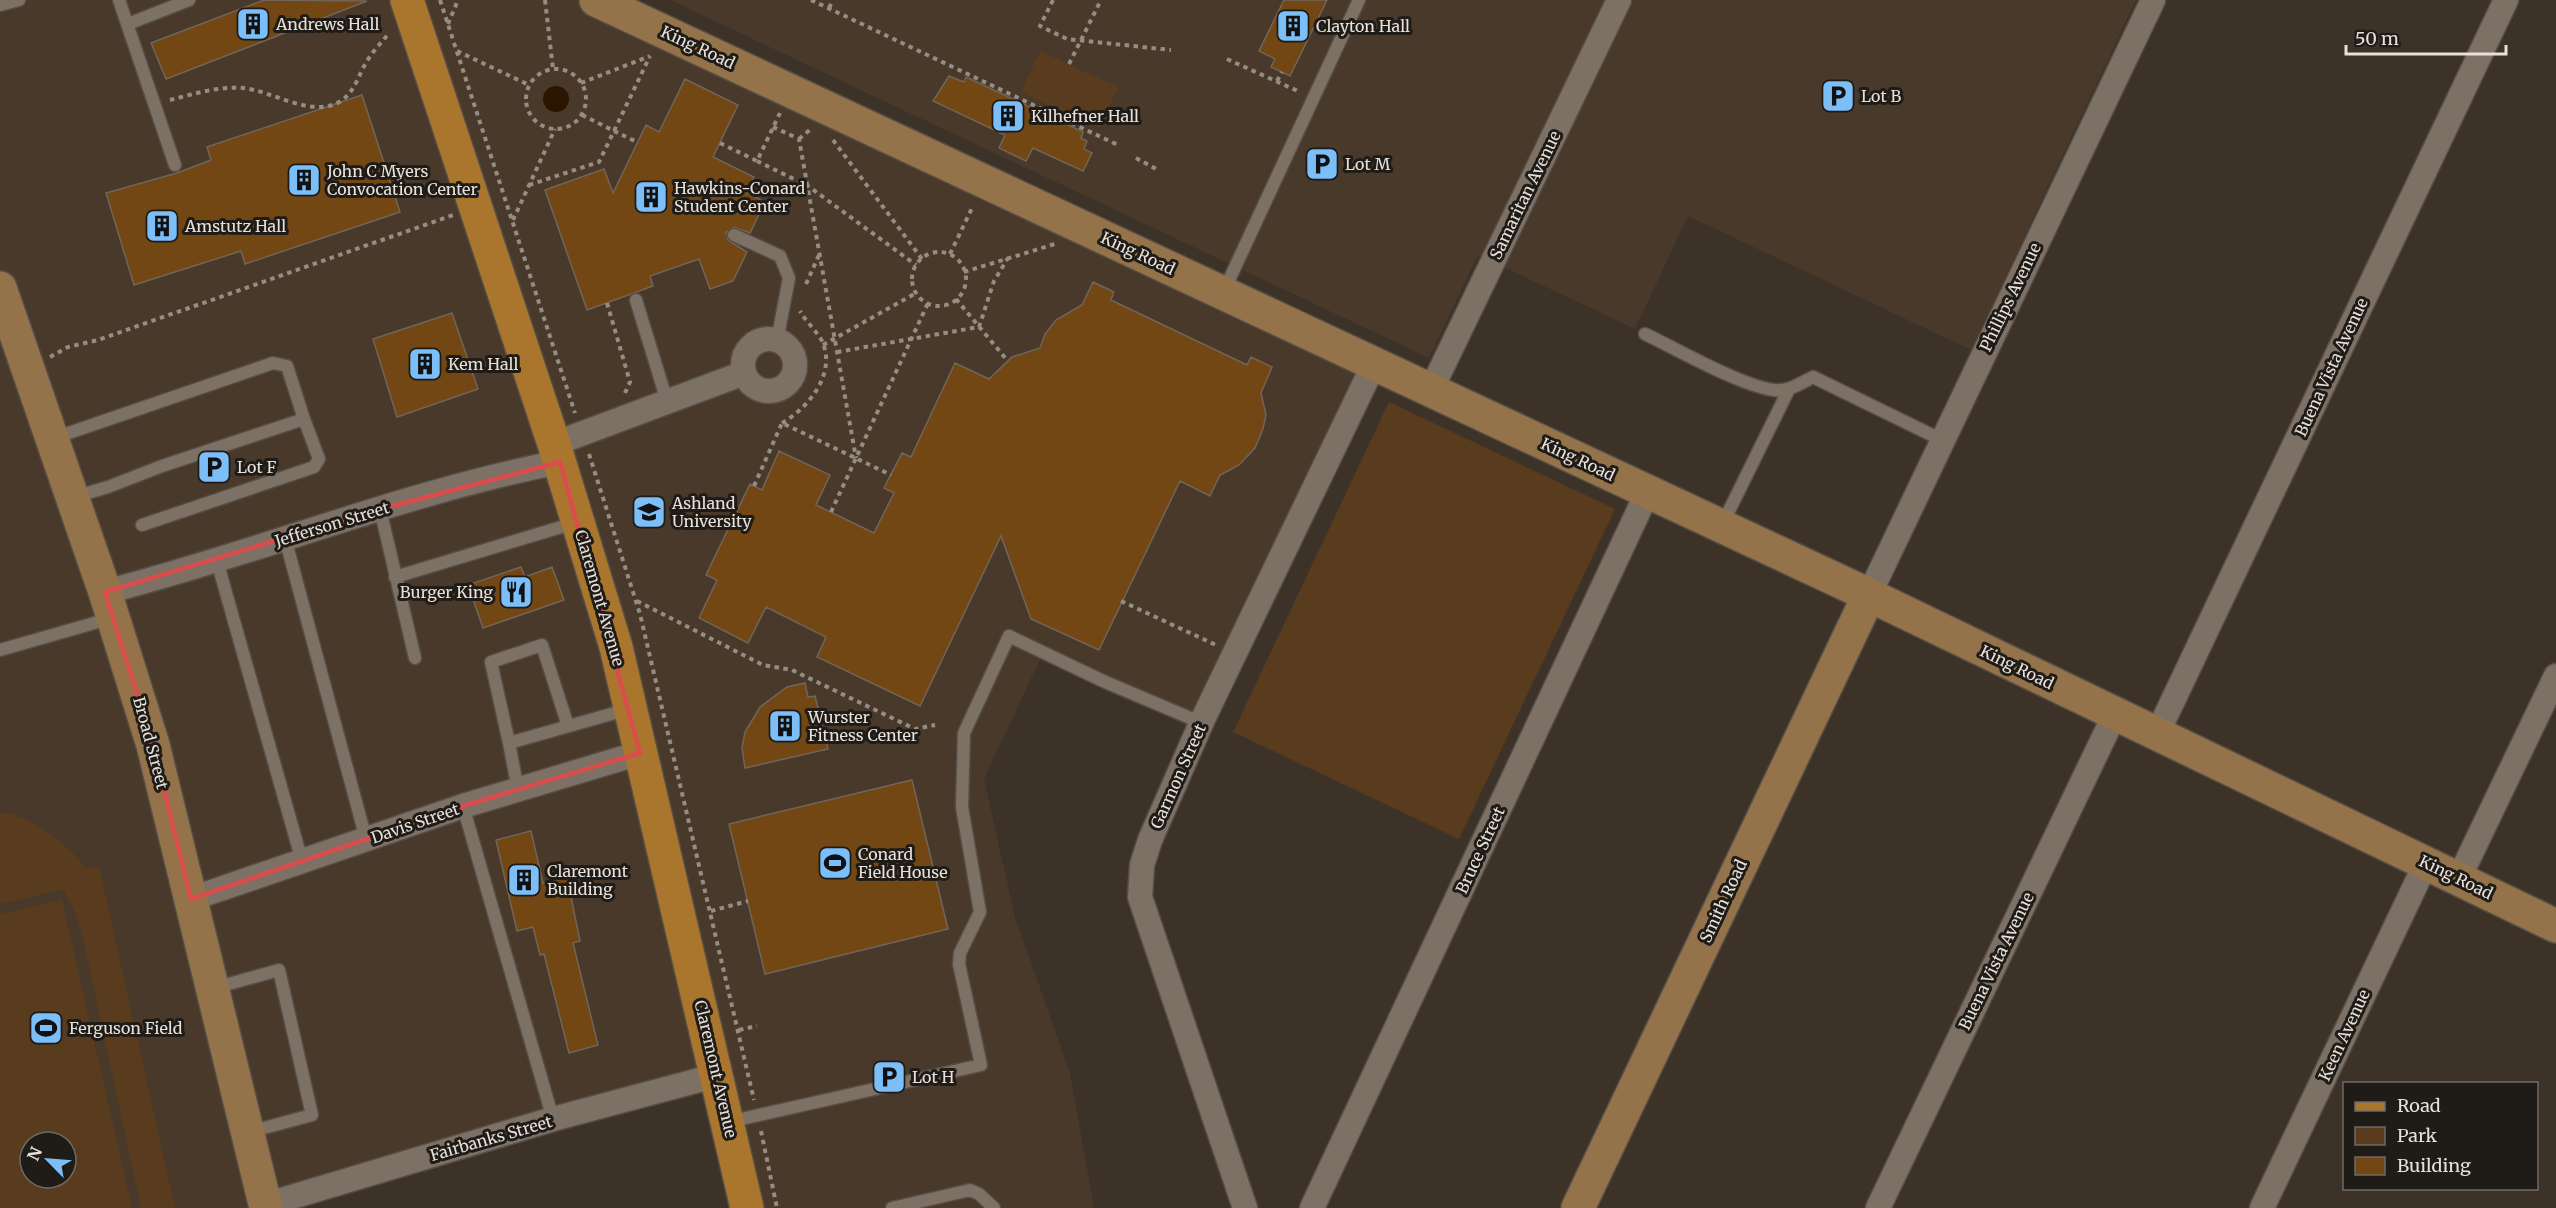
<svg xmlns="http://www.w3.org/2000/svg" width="2556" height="1208" font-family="Merriweather,serif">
	<rect width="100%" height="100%" fill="#3c3228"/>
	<path fill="#48392a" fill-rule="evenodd" d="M0 0H581L1361 371 1202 723 1043 653 984 779 1015 917 1070 1073 1094 1208H740L713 1089 270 1208H0ZM30 1142H66V1178H30Z
		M670 0H2136L1971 350 1688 216 1635 329 1478 255 1429 358Z"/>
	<path fill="#593c1e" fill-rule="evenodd" d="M1040 51 1118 87 1099 128 1021 92Z
		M1389 402 1615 509 1459 839 1233 732Z
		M0 812C35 818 66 842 87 869L99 866 175 1208H141L81 929 75 912 63 889 0 904Z
		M62 900 132 1208H0V914ZM30 1142H66V1178H30Z"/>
	<path fill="#2c1500" d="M543 99a13 13 0 1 1 26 0a13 13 0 1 1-26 0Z"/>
	<path fill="#724713" stroke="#71655a" stroke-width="1.5" d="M264 0 367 1 166 79 151 43Z
		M1284 0H1327L1290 76 1271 67 1275 59 1259 51Z
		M949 76 964 82 966 77 1083 132 1081 138 1087 141 1084 149 1092 153 1083 171 1033 148 1026 161 999 148 1005 135 933 101Z
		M685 79 738 105 713 157 754 177 746 192 765 202 750 233 734 227 726 232 728 240 747 252 733 281 710 289 699 259 650 276 653 286 587 310 545 190 604 169 613 193 646 125 659 132Z
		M362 95 400 212 245 264 241 251 134 285 106 193 177 173 211 160 207 147Z
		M1093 282 1114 292 1111 300 1247 365 1251 357 1272 367 1261 393 1266 415 1263 429 1255 448 1239 465 1220 475 1210 496 1180 481 1099 650 1031 619 1001 536 920 706 817 657 826 637 766 607 748 643 699 618 717 580 706 575 750 484 762 490 779 451 830 475 816 505 874 533 894 493 884 488 902 453 911 457 955 363 989 379 1012 357 1040 348 1045 334 1056 320 1082 305Z
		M452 313 478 389 397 417 373 339Z
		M521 567 525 577 552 567 564 600 483 628 468 585Z
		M805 683 808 697 815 696 828 749 745 768 742 748 745 732 760 707 787 687Z
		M912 780 948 929 765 974 729 824Z
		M531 831 543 883 567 877 580 941 573 943 598 1045 569 1053 544 954 540 955 533 927 517 931 496 840Z"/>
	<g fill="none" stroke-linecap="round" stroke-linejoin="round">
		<defs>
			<path id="lane" d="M119 0 175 165
				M0 5 19 0
				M128 24 189 0
				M734 235 780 256 789 278 777 341
				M1223 293 1359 0
				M636 300 667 401
				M1645 334C1677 349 1741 386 1774 390 1788 392 1801 383 1813 377L1942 440
				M54 438 273 363 287 366 304 419
				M74 497 108 487 162 466 304 419 319 459 314 467 142 525
				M380 509 415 658
				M1722 525 1789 389
				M285 538 366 839
				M217 561 302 861
				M395 577 578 522
				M0 650 112 618
				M509 743 491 662 542 645 568 726
				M518 790 509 743 629 709
				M463 806 553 1119
				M214 988 279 970 312 1115 249 1132
				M728 1122 981 1065 959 964 960 953 980 912 962 807 964 733 1009 636 1103 681 1202 723
				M892 1208 970 1190 979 1194 994 1208"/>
			<path id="street" d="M743 365a26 26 0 1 1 52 0a26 26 0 1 1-52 0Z
				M1431 390 1619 0
				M554 444 744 373
				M105 592C258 553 405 492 560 462
				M1869 595 2153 0
				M2157 734 2506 0
				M2459 878 2556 676
				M191 899 463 806 640 753
				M265 1205 553 1119 718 1075
				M1245 1208 1140 897 1142 865 1150 840 1203 719 1374 364
				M1312 1208 1648 491
				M1878 1208 2115 714
				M2262 1208 2426 863"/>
			<path id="secondary" d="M596 0 1869 595 2556 926
				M0 288 105 592 153 745 266 1208
				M1578 1208 1869 595"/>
			<path id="primary" d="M407 0 554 444 616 647 747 1208"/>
		</defs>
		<use href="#lane" stroke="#564e45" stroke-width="15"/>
		<use href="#street" stroke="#564e45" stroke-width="27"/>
		<use href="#secondary" stroke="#564e45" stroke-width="36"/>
		<use href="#primary" stroke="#564e45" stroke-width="36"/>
		<path stroke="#958d85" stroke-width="4" stroke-dasharray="4.5 4.5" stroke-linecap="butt" d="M440 0 575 413
			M545 0 553 69
			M811 0 1118 145
			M1053 0 1040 26 1067 39 1171 50
			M829 8 833 0
			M448 24 458 0
			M457 51 529 85
			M1227 59 1300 92
			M1069 64 1101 0
			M526 99a30 30 0 1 1 60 0a30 30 0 1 1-60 0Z
			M1277 81 1282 72
			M581 83 650 56
			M170 100C193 94 219 86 243 88 273 91 312 119 341 101 356 91 359 72 369 58 374 50 382 42 389 33
			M582 115 614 131 650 56
			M773 127 799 139 856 458
			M799 139 812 128
			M833 140 922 259
			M720 143 757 161 780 113
			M1136 158 1158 170
			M757 161 808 186 916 265
			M529 185 599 162 614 131 637 142
			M513 220 555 129
			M912 279a27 27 0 1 1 54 0a27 27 0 1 1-54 0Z
			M950 254 973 206
			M964 272 1055 244
			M806 284 819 255
			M956 299 1007 360
			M607 303 630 382 625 393
			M823 345 916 293
			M837 352 979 327 994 281 1008 258
			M50 357 68 347 98 340 453 215
			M782 423C808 408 837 374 822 341 816 330 806 322 800 311
			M589 454 640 614 754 1100
			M754 486 782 423 891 475
			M831 512 928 303
			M637 601 763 665 792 670 915 729 935 725
			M1121 601 1216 645
			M711 911 748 901
			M739 1030 757 1026
			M761 1131 777 1208"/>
		<use href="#lane" stroke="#7d7166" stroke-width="12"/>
		<use href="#street" stroke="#7d7166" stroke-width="24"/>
		<use href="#secondary" stroke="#94734a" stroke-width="33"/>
		<use href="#primary" stroke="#aa762d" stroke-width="33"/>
	</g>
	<path fill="none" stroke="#da4d4c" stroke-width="4.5" stroke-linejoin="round" d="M560 462 640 753 463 806 191 899 153 745 105 592 377 510Z"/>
	<defs>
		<symbol id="building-square" viewBox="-11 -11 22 22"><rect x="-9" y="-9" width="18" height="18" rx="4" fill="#7bbef8" stroke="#1f1b16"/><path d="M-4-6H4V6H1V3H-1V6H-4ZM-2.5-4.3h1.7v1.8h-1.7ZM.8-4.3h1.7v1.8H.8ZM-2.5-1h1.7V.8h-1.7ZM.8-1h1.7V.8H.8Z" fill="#111"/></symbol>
		<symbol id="parking-square" viewBox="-11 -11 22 22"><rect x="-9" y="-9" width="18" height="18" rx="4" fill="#7bbef8" stroke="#1f1b16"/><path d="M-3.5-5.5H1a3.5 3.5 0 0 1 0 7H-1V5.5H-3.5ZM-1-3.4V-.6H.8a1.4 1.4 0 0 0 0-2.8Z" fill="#111"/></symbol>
		<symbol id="university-square" viewBox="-11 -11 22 22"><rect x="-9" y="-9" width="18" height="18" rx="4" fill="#7bbef8" stroke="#1f1b16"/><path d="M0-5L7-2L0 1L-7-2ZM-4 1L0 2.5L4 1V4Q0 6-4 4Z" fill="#111"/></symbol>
		<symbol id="restaurant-square" viewBox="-11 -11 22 22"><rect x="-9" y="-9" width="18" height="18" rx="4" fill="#7bbef8" stroke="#1f1b16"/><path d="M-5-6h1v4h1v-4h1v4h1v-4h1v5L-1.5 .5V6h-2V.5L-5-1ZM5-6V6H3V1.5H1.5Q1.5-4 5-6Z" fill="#111"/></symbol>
		<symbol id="stadium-square" viewBox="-11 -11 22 22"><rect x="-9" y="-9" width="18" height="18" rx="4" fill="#7bbef8" stroke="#1f1b16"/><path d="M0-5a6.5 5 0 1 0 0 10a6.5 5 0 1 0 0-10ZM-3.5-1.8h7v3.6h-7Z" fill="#111"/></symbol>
	</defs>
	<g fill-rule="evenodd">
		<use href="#building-square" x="234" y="5" width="38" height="38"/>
		<use href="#building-square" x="1274" y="7" width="38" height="38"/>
		<use href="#parking-square" x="1819" y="77" width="38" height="38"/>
		<use href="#building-square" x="989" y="97" width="38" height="38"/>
		<use href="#parking-square" x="1303" y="145" width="38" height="38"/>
		<use href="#building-square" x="285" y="161" width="38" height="38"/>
		<use href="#building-square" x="632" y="178" width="38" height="38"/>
		<use href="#building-square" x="143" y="207" width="38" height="38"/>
		<use href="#building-square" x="406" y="345" width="38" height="38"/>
		<use href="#parking-square" x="195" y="448" width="38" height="38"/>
		<use href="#university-square" x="630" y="493" width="38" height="38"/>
		<use href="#restaurant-square" x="497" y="573" width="38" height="38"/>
		<use href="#building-square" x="766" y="707" width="38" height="38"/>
		<use href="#stadium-square" x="816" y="844" width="38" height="38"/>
		<use href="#building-square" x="505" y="861" width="38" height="38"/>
		<use href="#stadium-square" x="27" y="1009" width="38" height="38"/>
		<use href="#parking-square" x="870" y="1058" width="38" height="38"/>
	</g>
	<g text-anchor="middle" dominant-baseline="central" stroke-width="6" stroke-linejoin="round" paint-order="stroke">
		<g font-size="16" fill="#e8e1db" stroke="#1f1b16" text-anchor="start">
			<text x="276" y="24">Andrews Hall</text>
			<text x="1316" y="26">Clayton Hall</text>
			<text x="1861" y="96">Lot B</text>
			<text x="1031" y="116">Kilhefner Hall</text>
			<text x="1345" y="164">Lot M</text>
			<text x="327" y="171">John C Myers<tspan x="327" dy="18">Convocation Center</tspan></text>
			<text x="674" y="188">Hawkins-Conard<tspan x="674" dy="18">Student Center</tspan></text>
			<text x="185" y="226">Amstutz Hall</text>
			<text x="448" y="364">Kem Hall</text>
			<text x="237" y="467">Lot F</text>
			<text x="672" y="503">Ashland<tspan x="672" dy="18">University</tspan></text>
			<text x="493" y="592" text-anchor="end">Burger King</text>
			<text x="808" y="717">Wurster<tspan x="808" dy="18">Fitness Center</tspan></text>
			<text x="858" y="854">Conard<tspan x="858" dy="18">Field House</tspan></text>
			<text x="547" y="871">Claremont<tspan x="547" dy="18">Building</tspan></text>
			<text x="69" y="1028">Ferguson Field</text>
			<text x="912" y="1077">Lot H</text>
		</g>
		<g font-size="16" fill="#e8e1db" stroke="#1f1b16">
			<text transform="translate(698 47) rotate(25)">King Road</text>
			<text transform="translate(1525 195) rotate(-64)">Samaritan Avenue</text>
			<text transform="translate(1138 253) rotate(25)">King Road</text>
			<text transform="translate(2010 297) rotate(-64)">Phillips Avenue</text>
			<text transform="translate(2331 367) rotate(-65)">Buena Vista Avenue</text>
			<text transform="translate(1578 459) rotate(25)">King Road</text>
			<text transform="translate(332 524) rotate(-17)">Jefferson Street</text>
			<text transform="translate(600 598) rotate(74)">Claremont Avenue</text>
			<text transform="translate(2017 667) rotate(26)">King Road</text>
			<text transform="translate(151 743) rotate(75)">Broad Street</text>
			<text transform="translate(1178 776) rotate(-66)">Garmon Street</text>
			<text transform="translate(415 823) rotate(-19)">Davis Street</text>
			<text transform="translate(1480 850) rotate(-65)">Bruce Street</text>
			<text transform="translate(2456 877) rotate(26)">King Road</text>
			<text transform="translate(1723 901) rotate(-65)">Smith Road</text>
			<text transform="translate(1996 961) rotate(-64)">Buena Vista Avenue</text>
			<text transform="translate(2344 1035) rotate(-65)">Keen Avenue</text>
			<text transform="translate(716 1069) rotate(77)">Claremont Avenue</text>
			<text transform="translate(491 1138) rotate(-16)">Fairbanks Street</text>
		</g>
	</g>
	<rect x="2343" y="1082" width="195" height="108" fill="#1f1b16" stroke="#6f6a65" stroke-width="1.5"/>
	<rect x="2355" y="1102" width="30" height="9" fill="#aa762d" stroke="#6f6a65" stroke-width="1.5"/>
	<text x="2397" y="1112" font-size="18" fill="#e8e1db">Road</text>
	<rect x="2355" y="1127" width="30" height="18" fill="#593c1e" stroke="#6f6a65" stroke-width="1.5"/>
	<text x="2397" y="1142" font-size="18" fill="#e8e1db">Park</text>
	<rect x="2355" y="1157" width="30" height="18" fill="#724713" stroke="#6f6a65" stroke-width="1.5"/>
	<text x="2397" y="1172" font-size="18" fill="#e8e1db">Building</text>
	<g transform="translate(48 1160) rotate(295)"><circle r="28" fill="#1f1b16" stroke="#6f6a65" stroke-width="1.5"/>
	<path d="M0-4.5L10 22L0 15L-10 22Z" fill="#7bbef8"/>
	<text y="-9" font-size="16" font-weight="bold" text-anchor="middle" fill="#e8e1db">N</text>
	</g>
	<path d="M2346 45v9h160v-9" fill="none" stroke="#e8e1db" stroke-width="3"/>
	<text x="2355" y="45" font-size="18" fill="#e8e1db" stroke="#1f1b16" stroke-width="4.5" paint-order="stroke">50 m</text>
</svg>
